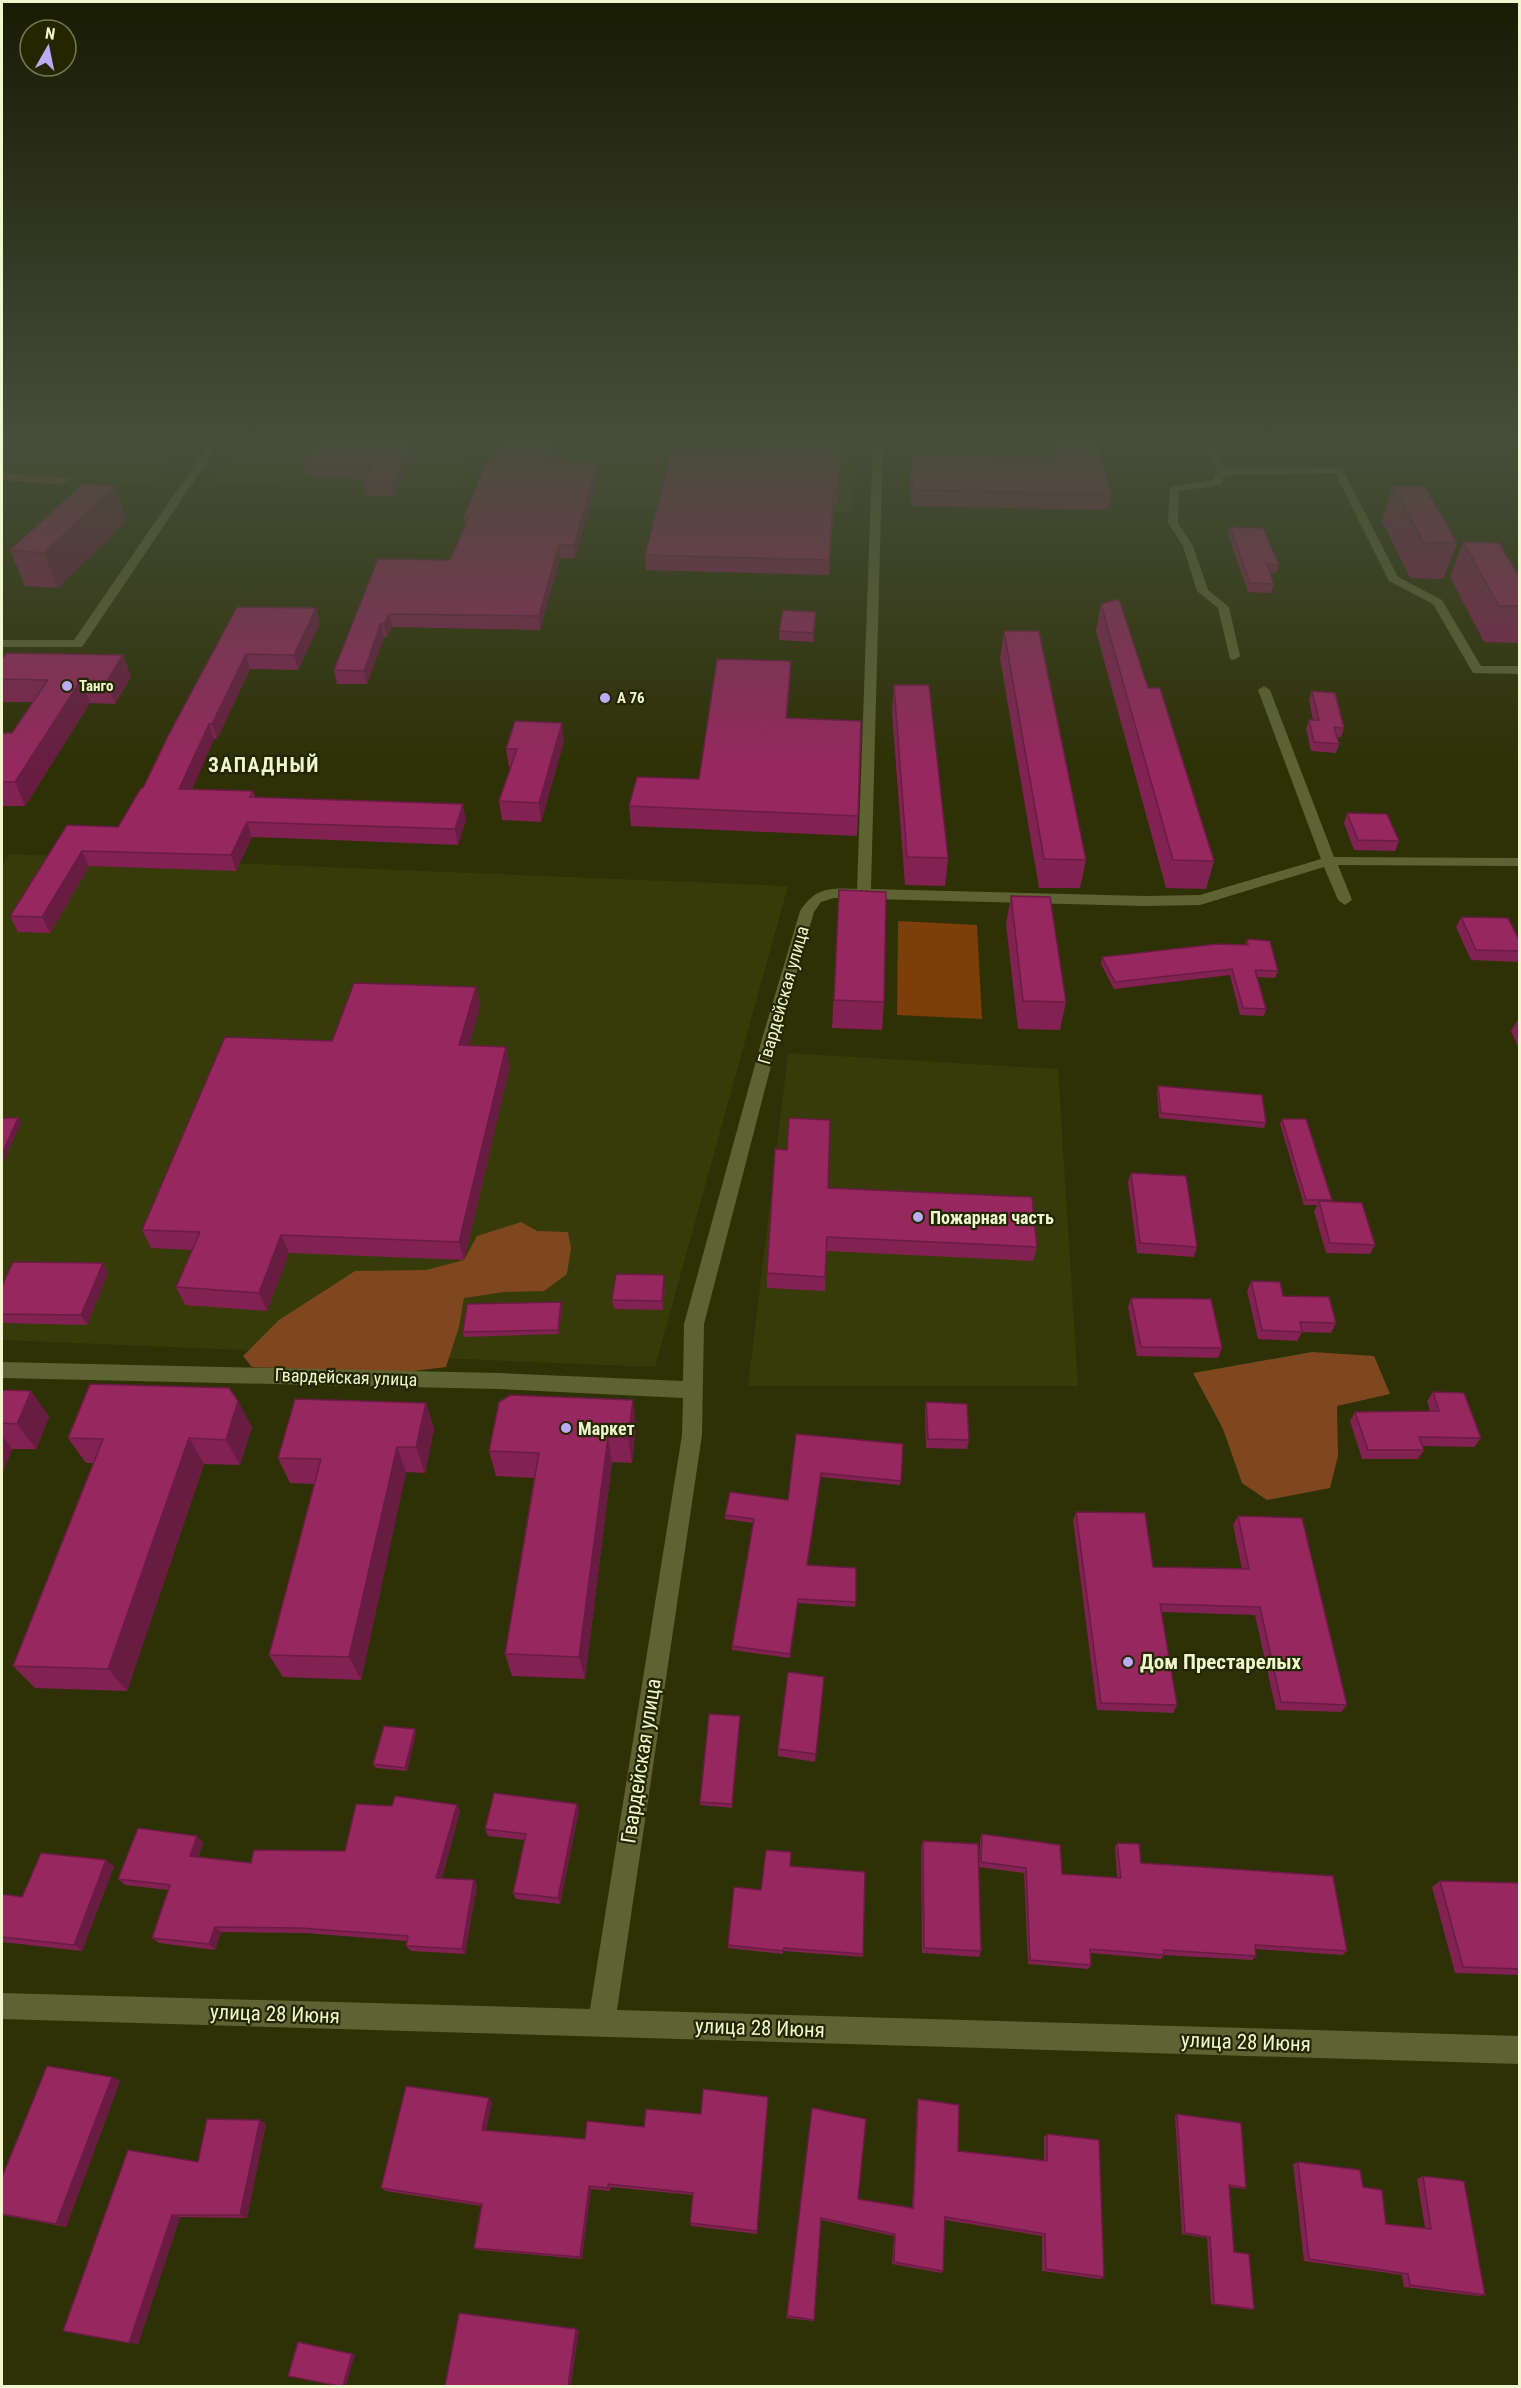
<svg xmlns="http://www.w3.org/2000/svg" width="1521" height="2388" font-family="'Roboto Condensed',sans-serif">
	<rect width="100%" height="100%" fill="#2d3105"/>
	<path fill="#363b09" d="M2 435H191L151 485 2 473Z
		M246 435H478L456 489 212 485Z
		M497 435H854L853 512 472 503Z
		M9 854 788 886 655 1367 2 1340V866Z
		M788 1053 1058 1069 1078 1386H748Z"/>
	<path fill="#7c3f09" d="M898 921 977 925 982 1019 897 1015Z"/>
	<path fill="#7e471f" d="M2 473 71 478 61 485 2 480Z
		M521 1222 537 1231 568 1232 571 1248 567 1274 544 1291 504 1292 464 1298 459 1327 446 1367 397 1373 252 1367 243 1356 279 1320 355 1271 426 1270 464 1260 477 1236Z
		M1312 1352 1374 1356 1390 1394 1337 1406 1338 1456 1330 1488 1267 1500 1242 1483 1223 1429 1193 1373Z"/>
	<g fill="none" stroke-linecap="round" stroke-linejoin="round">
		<path fill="#5e6333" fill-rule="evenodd" d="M215 435H225L82 647H2V640H74Z
			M873 435H883L871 889 1145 896 1200 895 1321 859 1258 690 1264 686 1270 690 1334 857 1520 858V866L1338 865 1352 900 1345 905 1338 900 1324 867 1200 905 1145 906 834 898 821 902 814 912 778 1039 704 1324 702 1435 617 2010 1520 2036V2064L2 2019V1993L590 2009 682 1435 683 1398 498 1389 2 1378V1362L498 1373 683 1381 684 1324 762 1039 800 911C816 887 830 888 857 889Z
			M1205 435H1215V448L1226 469 1342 468 1398 577 1442 600 1481 666H1520V674L1473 673 1433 604 1389 581 1335 473 1226 475 1220 485 1179 491 1178 523 1193 546 1208 590 1229 607 1240 656 1234 660 1230 659 1218 608 1197 591 1183 546 1168 523 1170 487 1213 480 1218 472 1205 448Z"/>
	</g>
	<path fill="#812252" d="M427 435 394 496 365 495 363 482 365 479 306 477 303 464Z
		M761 435H850V436H842L837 504H834L829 575 646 570 645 555 759 451Z
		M1049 435H1152L1149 450 1099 448 1111 494 1108 510 911 506 910 470 911 454 1051 457Z
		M556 462 599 475 575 558H560L540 630 392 627 387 637H384L367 684H337L334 670 378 559 450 560 465 525 464 516Z
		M115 486 126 521 58 588 25 586 10 550Z
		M1393 486 1457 543 1443 579 1410 578 1382 521Z
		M1230 527 1279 565 1276 573H1270L1274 584 1271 593 1248 592 1228 535Z
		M1463 542 1520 578V643L1484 642 1450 577Z
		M1101 604 1148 688 1214 861 1206 889 1166 888 1096 631Z
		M237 607 316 608 320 623 298 670 250 669 217 739H214L192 789 253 791 255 797 466 820 458 845 252 837 236 871 89 866 50 933 18 932 10 916 67 825 118 827 143 788Z
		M816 621 813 642 779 640V631Z
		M1004 631 1086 860 1080 888H1039L1000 658Z
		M123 655 131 677 115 704 90 703 25 806H2V733H12L32 702H2V659Z
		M791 661 790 680 787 718 858 816 857 836 631 826 629 806 699 779Z
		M894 685 948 858 945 886 905 885 892 712Z
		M1312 691 1344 728 1341 737H1337L1339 744 1336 753 1311 751 1306 729 1309 720H1313L1309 700Z
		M564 741 541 822 502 820 499 801 511 768 509 767 506 749Z
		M1347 813 1399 841 1395 851 1354 850 1344 823Z
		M839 890 884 1002 882 1030 832 1028Z
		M1011 896 1066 1002 1060 1030 1018 1029 1006 924Z
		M1461 917 1520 942 1519 962 1471 960 1456 927Z
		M1247 939 1278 971 1275 978 1257 977 1266 1009 1264 1016 1240 1015 1230 975 1114 989 1101 964 1102 957 1245 945Z
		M476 987 480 1006 469 1045 510 1066 464 1260 289 1253 267 1311 185 1305 176 1287 192 1250 151 1248 142 1230 332 1041Z
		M1517 1021H1520V1051L1511 1031Z
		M1158 1086 1266 1123 1264 1128 1159 1118 1157 1091Z
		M1282 1119 1332 1200 1331 1201 1375 1245 1370 1254 1326 1253 1314 1211 1317 1205H1304L1280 1124Z
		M1131 1173 1197 1247 1194 1257 1137 1253 1128 1182Z
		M828 1188 1037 1247 1033 1261 826 1251 825 1291 767 1288V1273Z
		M108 1273 87 1325 2 1323V1286Z
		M1251 1281 1283 1296 1336 1323 1331 1333 1302 1332 1297 1341 1258 1339 1247 1291Z
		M665 1285 663 1310 614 1309 612 1300Z
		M1131 1298 1222 1348 1218 1358 1137 1356 1128 1307Z
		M562 1307 559 1334 464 1337 463 1332Z
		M2 1390 31 1391 49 1417 36 1449H12L2 1474Z
		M1433 1392 1481 1438 1474 1447 1423 1446 1424 1450 1418 1459H1362L1350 1421 1355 1412 1430 1411 1427 1401Z
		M926 1402 969 1440 967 1449 926 1448 925 1411Z
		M426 1403 434 1429 425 1473 406 1472 361 1680 283 1677 269 1655 314 1484 290 1483 278 1458Z
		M636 1426 632 1463 612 1462 585 1679 512 1676 505 1654 534 1478 496 1476 489 1451Z
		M252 1427 240 1465 204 1464 127 1691 35 1688 13 1666 93 1463H86L68 1438Z
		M796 1434 901 1481 900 1485 821 1477 807 1565 856 1602 855 1607 798 1603 790 1658 732 1650V1646L753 1523 725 1519V1515L788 1500Z
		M1076 1512 1153 1567 1242 1569 1233 1525 1238 1516 1347 1705 1341 1712 1276 1710 1255 1615 1162 1612 1177 1705 1173 1713 1097 1710 1073 1520Z
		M824 1677 815 1762 778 1756V1749Z
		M740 1716 732 1808 700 1805V1802Z
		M416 1733 407 1771 376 1768 373 1764Z
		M577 1804 579 1810 560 1904 516 1899 513 1893 524 1840 488 1836 485 1829Z
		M457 1805 460 1812 442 1878 474 1880 477 1886 465 1954 411 1951 406 1946 407 1941 305 1933 221 1932 215 1950 159 1943 152 1938 168 1890 125 1885 118 1879 203 1842 198 1857 251 1863 345 1851 392 1806Z
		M982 1834 1062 1874 1117 1878 1115 1847 1117 1843 1141 1863 1347 1951 1342 1955 1255 1949 1256 1956 1252 1960 1164 1955 1161 1959 1090 1953 1091 1965 1088 1969 1028 1964 1024 1873 979 1867 980 1839Z
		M923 1841 981 1951 979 1957 922 1953 921 1847Z
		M114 1866 82 1951 2 1942V1894L22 1897Z
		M790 1866 863 1954V1957L783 1951V1954L728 1948V1945L761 1890Z
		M1440 1881 1520 1883V1975L1455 1973 1432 1887Z
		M112 2077 120 2081 66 2227 2 2215V2177Z
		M768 2097 757 2234 691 2226 690 2223 693 2195 610 2187V2191L591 2189 582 2259 478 2250 474 2248 481 2206 386 2191 381 2188 492 2102 486 2130 585 2139 701 2114Z
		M918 2099 958 2151 1044 2160V2137L1047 2134 1104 2277 1100 2279 1042 2271V2236L945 2220 943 2271 941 2273 892 2264 894 2236 821 2220 814 2320 813 2321 786 2318 812 2108 858 2199 912 2208 917 2102Z
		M1177 2114 1246 2188 1243 2189 1229 2187 1234 2252 1254 2309 1251 2310 1211 2304 1207 2238 1182 2234 1175 2116Z
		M266 2124 247 2218 180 2217 138 2344 63 2331 198 2162Z
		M1298 2162 1363 2187 1386 2224 1425 2228 1417 2179 1423 2176 1485 2295 1478 2296 1404 2287 1402 2275 1304 2261 1293 2164Z"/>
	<path fill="#691c42" d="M418 435H427L394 496 392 483Z
		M559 435H564L552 474 550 461Z
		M598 463 599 475 575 558 574 545Z
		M115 486 126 521 58 588 44 553Z
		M559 545 560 558 540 630 539 616Z
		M316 608 320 623 298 670 294 655Z
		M816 612V621L813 642V633Z
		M389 614 392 627 387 637 384 624Z
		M381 623 384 637 367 684 364 671Z
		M246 654 250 669 217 739 212 724Z
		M123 655 131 677 115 704 107 681Z
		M791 661 790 680 786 737V718Z
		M81 680 90 703 25 806 15 782Z
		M562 723 564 741 541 822 539 803Z
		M209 724 214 739 185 805 179 789Z
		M463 804 466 820 458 845 455 829Z
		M247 822 252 837 236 871 231 855Z
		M82 851 89 866 50 933 42 917Z
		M476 987 480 1006 464 1064 459 1045Z
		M506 1047 510 1066 464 1260 459 1242Z
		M18 1118 21 1123 2 1165V1154Z
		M281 1235 289 1253 267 1311 259 1293Z
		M103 1263 108 1273 87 1325 81 1315Z
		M664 1275 665 1285 663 1310 662 1301Z
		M561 1302 562 1307 559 1334 558 1330Z
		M31 1391 49 1417 36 1449 17 1424Z
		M633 1400 636 1426 632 1463 628 1438Z
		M238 1401 252 1427 240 1465 226 1440Z
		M426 1403 434 1429 425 1473 416 1447Z
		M2 1435 12 1449 2 1474Z
		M608 1437 612 1462 585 1679 579 1657Z
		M189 1438 204 1464 127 1691 108 1669Z
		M397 1447 406 1472 361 1680 349 1657Z
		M415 1729 416 1733 407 1771 405 1768Z
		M577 1804 579 1810 560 1904 558 1898Z
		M457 1805 460 1812 440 1884 436 1878Z
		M197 1836 203 1842 197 1863 190 1856Z
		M106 1860 114 1866 82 1951 74 1945Z
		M474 1880 477 1886 465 1954 462 1949Z
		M215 1927 221 1932 215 1950 209 1944Z
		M112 2077 120 2081 66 2227 56 2224Z
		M489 2098 492 2102 486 2134 482 2130Z
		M260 2120 266 2124 247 2218 240 2215Z
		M589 2186 591 2189 582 2259 580 2257Z
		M172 2215 180 2217 138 2344 129 2343Z
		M576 2329 579 2330 571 2386H568Z
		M352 2354H355L346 2386H343Z"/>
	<path fill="#96285f" stroke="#691c42" stroke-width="1.5" d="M324 435H418L392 483 363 482 372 467 303 464Z
		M504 435H559L550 461 598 463 574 545H559L539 616 389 614 384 624 381 623 364 671 334 670 378 559 450 560 469 516H464L488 458H494Z
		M761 435H842L838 489H834L829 560 645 555 672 449 759 451Z
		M1053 435H1095L1111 494 913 490 911 454 1055 458Z
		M83 484 115 486 44 553 10 550Z
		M1393 486 1425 487 1457 543 1423 542Z
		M1230 527 1263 528 1279 565 1267 564 1274 584 1250 583Z
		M1463 542 1499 543 1520 578V606H1499Z
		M1119 599 1148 688H1160L1214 861 1173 860 1101 604Z
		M237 607 316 608 294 655 246 654 212 724H209L179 789 253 791 250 797 463 804 455 829 247 822 231 855 82 851 42 917 10 916 67 825 118 827 141 788H143L168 736Z
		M783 610 816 612 813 633 779 631Z
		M1004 631H1039L1086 860 1044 859Z
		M6 653 123 655 107 681 81 680 15 782H2V733H12L48 680 2 679V659Z
		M717 659 791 661 786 718 861 721 858 816 629 806 637 777 699 779Z
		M894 685H929L948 858 907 857Z
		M1312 691 1335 693 1344 728 1334 727 1339 744 1314 742 1309 720H1319Z
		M515 721 562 723 539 803 499 801 517 749H506Z
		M1347 813 1387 814 1399 841 1358 840Z
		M839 890 886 892 884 1002 834 1000Z
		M1011 896 1050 897 1066 1002 1023 1001Z
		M1461 917 1508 918 1520 942V951L1476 950Z
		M1247 939 1270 941 1278 971 1255 970 1266 1009 1243 1008 1232 969 1115 982 1102 957 1217 944 1248 945Z
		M354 983 476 987 459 1045 506 1047 459 1242 281 1235 259 1293 176 1287 200 1232 142 1230 225 1037 332 1041Z
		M1158 1086 1262 1095 1266 1123 1161 1113Z
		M2 1118H18L2 1154Z
		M789 1118 830 1120 828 1188 1032 1197 1037 1247 827 1237 825 1277 767 1273 775 1149 787 1150Z
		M1282 1119H1306L1332 1200H1306Z
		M1131 1173 1186 1176 1197 1247 1140 1243Z
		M1319 1201 1362 1203 1375 1245 1330 1243Z
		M13 1262 103 1263 81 1315 2 1314V1286Z
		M616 1274 664 1275 662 1301 612 1300Z
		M1251 1281 1280 1282 1283 1296 1329 1297 1336 1323 1300 1322 1302 1332 1262 1330Z
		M1131 1298 1211 1299 1222 1348 1141 1347Z
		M561 1302 558 1330 463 1332 467 1304Z
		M90 1384 229 1388 238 1401 226 1440 189 1438 108 1669 13 1666 103 1439 68 1438Z
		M2 1390 31 1391 17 1424 2 1423Z
		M1433 1392 1464 1393 1481 1438 1419 1437 1424 1450H1368L1355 1412 1439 1411Z
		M510 1395 633 1400 628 1438 608 1437 579 1657 505 1654 539 1453 489 1451 499 1402Z
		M295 1399 426 1403 416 1447H397L349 1657 269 1655 321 1459 278 1458Z
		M926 1402 967 1404 969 1440 928 1439Z
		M796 1434 903 1444 901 1481 821 1473 807 1565 856 1568V1602L798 1599 790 1654 732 1646 754 1519 725 1515 730 1492 788 1500Z
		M1076 1512 1145 1513 1153 1567 1249 1569 1238 1516 1302 1518 1347 1705 1281 1702 1260 1607 1160 1604 1177 1705 1101 1703Z
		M788 1672 824 1677 816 1754 778 1749Z
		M709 1714 740 1716 732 1804 700 1802Z
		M384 1726 415 1729 405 1768 373 1764Z
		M494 1793 577 1804 558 1898 513 1893 526 1834 485 1829Z
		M395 1796 457 1805 436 1878 474 1880 462 1949 406 1946 408 1936 300 1928 215 1927 209 1944 152 1938 170 1885 118 1879 138 1828 197 1836 190 1856 251 1863 254 1850 345 1851 356 1804 392 1806Z
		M982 1834 1060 1845 1062 1874 1121 1878 1117 1843 1139 1844 1141 1863 1333 1876 1347 1951 1255 1945 1256 1956 1164 1950V1955L1090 1949 1091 1965 1030 1960 1026 1868 981 1862Z
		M923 1841 978 1844 981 1951 924 1948Z
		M766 1850 791 1852 790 1866 865 1872 863 1954 784 1948 783 1951 728 1945 734 1887 761 1890Z
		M41 1853 106 1860 74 1945 2 1937V1894L22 1897Z
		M1440 1881 1520 1883V1969L1463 1967Z
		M47 2066 112 2077 56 2224 2 2214V2177Z
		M406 2086 489 2098 482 2130 585 2139 587 2121 644 2127 646 2109 701 2114 703 2089 768 2097 757 2231 690 2223 693 2193 608 2184V2188L589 2186 580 2257 474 2248 482 2204 381 2188Z
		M918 2099 959 2105 958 2151 1047 2161V2134L1099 2140 1104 2277 1046 2269 1045 2234 945 2217 943 2271 894 2262 895 2234 821 2218 814 2320 787 2316 812 2108 866 2119 858 2199 913 2208Z
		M1177 2114 1241 2123 1246 2188 1229 2185 1234 2252 1249 2254 1254 2309 1214 2304 1210 2237 1185 2233Z
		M207 2119 260 2120 240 2215H172L129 2343 63 2331 128 2150 198 2162Z
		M1298 2162 1360 2170 1363 2187 1382 2190 1386 2224 1431 2229 1423 2176 1464 2181 1485 2295 1410 2285 1408 2274 1309 2259Z
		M459 2313 576 2329 568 2386H445Z
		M298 2342 352 2354 343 2386H338L288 2376Z"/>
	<linearGradient id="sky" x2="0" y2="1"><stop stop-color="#191b03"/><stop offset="0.57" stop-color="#464e3b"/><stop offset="1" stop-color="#464e3b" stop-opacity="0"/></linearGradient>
	<rect width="1521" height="769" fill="url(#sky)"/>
	<g fill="#bbaaf6" stroke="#232700" stroke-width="2">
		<circle cx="67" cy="686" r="6"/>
		<circle cx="605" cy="698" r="6"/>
		<circle cx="918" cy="1217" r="6"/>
		<circle cx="566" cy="1428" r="6"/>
		<circle cx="1128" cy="1662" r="6"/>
	</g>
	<g text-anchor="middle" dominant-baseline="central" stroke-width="4.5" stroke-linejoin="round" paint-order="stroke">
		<g font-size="15" font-weight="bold" fill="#f0f6ce" stroke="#232700" text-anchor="start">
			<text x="79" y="686">Танго</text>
			<text x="617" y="698">А 76</text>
		</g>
		<g font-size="18" fill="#f0f6ce" stroke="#232700">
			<text transform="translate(783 995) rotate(-74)">Гвардейская улица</text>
			<text transform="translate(346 1377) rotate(2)">Гвардейская улица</text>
		</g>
		<g font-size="18" font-weight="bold" fill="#f0f6ce" stroke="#232700" text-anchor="start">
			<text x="930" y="1217">Пожарная часть</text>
			<text x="578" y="1428">Маркет</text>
		</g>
		<g font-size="20" font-weight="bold" letter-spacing="1.5" fill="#f0f6ce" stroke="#232700">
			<text x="264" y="765">ЗАПАДНЫЙ</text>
		</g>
		<g font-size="21" font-weight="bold" fill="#f0f6ce" stroke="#232700" text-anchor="start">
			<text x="1140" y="1662">Дом Престарелых</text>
		</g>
		<g font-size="21" fill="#f0f6ce" stroke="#232700">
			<text transform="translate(641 1761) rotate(-81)">Гвардейская улица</text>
			<text transform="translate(275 2014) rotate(2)">улица 28 Июня</text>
			<text transform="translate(760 2028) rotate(2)">улица 28 Июня</text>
			<text transform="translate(1246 2042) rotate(2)">улица 28 Июня</text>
		</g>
	</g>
	<rect width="1521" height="2388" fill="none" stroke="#f0f6ce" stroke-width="6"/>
	<g transform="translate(48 48) rotate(9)"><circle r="28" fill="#232700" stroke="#757a52" stroke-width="1.5"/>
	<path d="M0-4.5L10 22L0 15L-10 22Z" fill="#bbaaf6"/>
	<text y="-9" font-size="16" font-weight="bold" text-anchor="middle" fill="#f0f6ce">N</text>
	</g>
</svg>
